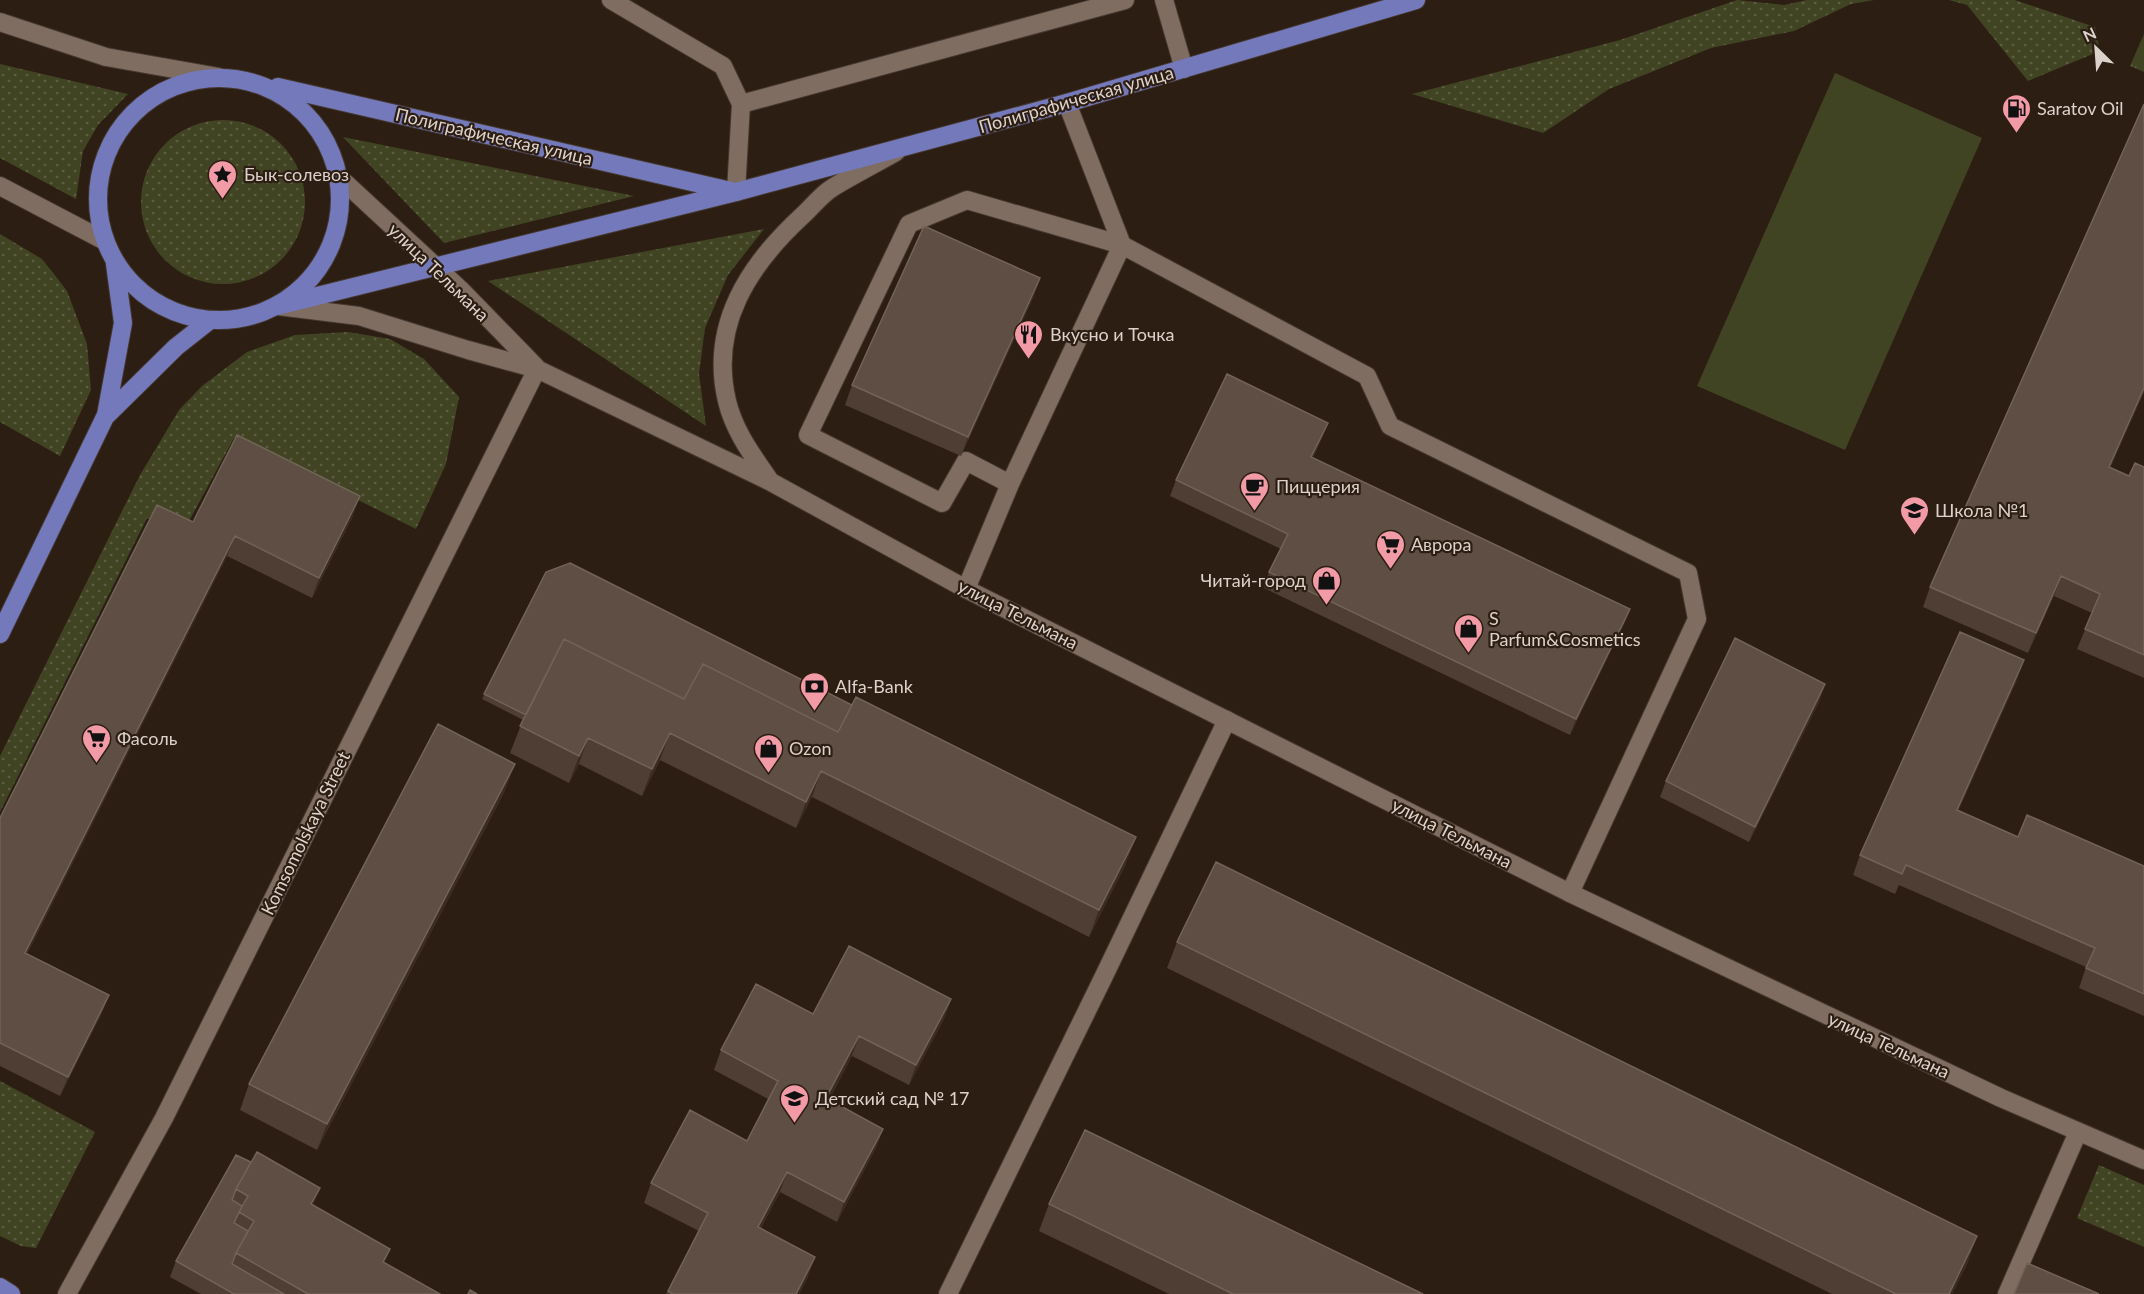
<svg xmlns="http://www.w3.org/2000/svg" width="2144" height="1294" font-family="Lato,sans-serif">
	<defs>
		<pattern id="grass-dots" width="8" height="8" patternUnits="userSpaceOnUse" patternTransform="scale(1.5)"><rect width="8" height="8" fill="#414423"/><path d="M2 2h.1M6 6h.1" fill="none" stroke="#5c5e42" stroke-width="1.8" stroke-linecap="round"/></pattern>
		<pattern id="park-tufts" width="24" height="20" patternUnits="userSpaceOnUse" patternTransform="scale(1.5)"><rect width="24" height="20" fill="#414423"/><path d="M3 7l-1-3M5 7V3M7 7l1-3M15 17l-1-3M17 17v-4M19 17l1-3" fill="none" stroke="#5c5e42"/></pattern>
	</defs>
	<rect width="100%" height="100%" fill="#2d1e13"/>
	<path fill="url(#grass-dots)" d="M1737 0 1784 5 1807 0H1874L1851 4 1794 31 1711 48 1609 89 1543 133 1412 94 1620 40Z
		M1949 0H2015L2095 27 2100 51 2028 81 1967 5Z
		M0 64 128 94 98 125 83 151 76 199 0 158Z
		M141 202a82 82 0 1 1 164 0a82 82 0 1 1-164 0Z
		M343 137 634 196 444 243Z
		M764 229 728 275 705 328 699 374 706 426 488 281Z
		M0 234 42 259 54 274 67 291 87 344 91 390 60 456 0 422Z
		M348 332 390 339 424 359 459 397 446 464 416 529 234 438 182 534 147 518 0 812V756L140 475 179 410 202 386 247 352 295 335Z
		M0 1081 95 1132 36 1248 21 1246 0 1236Z
		M2099 1165 2144 1185V1247L2077 1218Z"/>
	<path fill="url(#park-tufts)" d="M2144 34V72L2130 66Z"/>
	<path fill="#414423" d="M1835 73 1982 138 1845 450 1697 386Z"/>
	<g fill="none" stroke-linecap="round" stroke-linejoin="round">
		<defs>
			<path id="lane" d="M1164 0 1184 69
				M1067 103 1122 245 1367 376 1390 426 1688 573 1697 619 1570 893
				M741 104 1125 0
				M966 589 1010 484 1122 245 967 200 909 224 808 435 942 503 966 461 1010 484
				M948 1294 1104 976 1227 720
				M2007 1294 2078 1132"/>
			<path id="street" d="M611 0 723 66 741 104 736 192
				M67 1294 164 1118 537 369"/>
			<path id="secondary" d="M0 22 106 57 219 77
				M339 177 461 290 536 367
				M0 186 103 240
				M278 306 359 316 468 350 537 369 771 482 966 589 1570 893 2001 1098 2144 1160
				M770 481C753 456 734 431 727 401 709 325 749 265 802 216 812 207 821 195 832 188 853 175 875 164 896 152"/>
			<path id="primary" d="M98 199a121 121 0 1 1 242 0a121 121 0 1 1-242 0Z
				M278 87 731 191
				M277 306 736 192 1067 103 1416 0
				M107 415 176 347 209 321
				M0 634 106 415 123 323 115 264
				M0 1287 11 1294"/>
		</defs>
		<use href="#lane" stroke="#453831" stroke-width="20"/>
		<use href="#street" stroke="#453831" stroke-width="20"/>
		<use href="#secondary" stroke="#453831" stroke-width="20"/>
		<use href="#primary" stroke="#453831" stroke-width="20"/>
		<use href="#lane" stroke="#806d61" stroke-width="18"/>
		<use href="#street" stroke="#806d61" stroke-width="18"/>
		<use href="#secondary" stroke="#806d61" stroke-width="18"/>
		<use href="#primary" stroke="#7379ba" stroke-width="18"/>
	</g>
	<path fill="#4f3e33" d="M2144 104V392L2110 468 2129 476 2144 467V678L2077 649 2092 613 2054 596 2028 653 1923 607 1930 587Z
		M1040 278 1033 298 961 456 845 405 852 385Z
		M1328 423 1322 438 1313 458 1630 609 1624 624 1570 735 1264 588 1269 572 1281 549 1170 496 1176 480Z
		M353 516 312 598 227 556 27 954 109 995 101 1015 60 1096 0 1066V818L193 522Z
		M546 572 1126 864 1089 937 812 797 796 828 660 760 642 796 579 764 569 783 510 753 523 720 482 699Z
		M2017 680 1958 811 2018 837 2144 866V1016L2079 988 2086 967 1899 885 1895 894 1853 875 1860 855Z
		M1820 700 1749 842 1660 797 1666 781Z
		M505 791 317 1150 240 1110 249 1084Z
		M1177 942 1968 1262 1952 1294H1832L1167 968Z
		M951 999 944 1019 909 1085 852 1056 829 1100 883 1129 876 1148 837 1222 780 1192 761 1228 808 1277 799 1294H666L699 1231 644 1203 651 1183 747 1141 768 1099 714 1070 721 1050 813 1014Z
		M236 1155 313 1205 385 1263 440 1294H201L170 1277 176 1261Z
		M1049 1204 1423 1294H1169L1039 1231Z"/>
	<path fill="#3b2b20" d="M1040 278 1033 298 961 456 968 437Z
		M2144 388V392L2102 487 2109 467Z
		M1328 423 1322 438 1306 472 1311 457Z
		M360 496 353 516 312 598 319 578Z
		M235 536 227 556 18 973 25 953Z
		M2061 576 2054 596 2028 653 2036 633Z
		M1630 609 1624 624 1570 735 1576 719Z
		M2024 660 2017 680 1950 830 1957 810Z
		M1825 684 1820 700 1749 842 1755 827Z
		M670 733 660 760 642 796 652 769Z
		M588 738 579 764 569 783 579 756Z
		M515 764 505 791 317 1150 327 1124Z
		M821 771 812 797 796 828 806 802Z
		M1136 837 1126 864 1089 937 1099 910Z
		M109 995 101 1015 60 1096 68 1077Z
		M951 999 944 1019 909 1085 916 1065Z
		M859 1036 852 1056 819 1118 826 1098Z
		M883 1129 876 1148 837 1222 844 1202Z
		M787 1172 780 1192 751 1246 758 1227Z
		M320 1188 310 1214 311 1204Z
		M1977 1236 1968 1262 1952 1294H1949Z
		M390 1249 381 1275 383 1262Z
		M815 1257 808 1277 799 1294H796Z"/>
	<path fill="#5e4e44" stroke="#726359" stroke-width="1.5" d="M2144 104V388L2109 467 2129 476 2135 463 2144 467V655L2085 629 2100 594 2061 576 2036 633 1930 587Z
		M924 226 1040 278 968 437 852 385Z
		M1227 374 1328 423 1311 457 1630 609 1576 719 1269 572 1288 534 1176 480Z
		M237 435 360 496 319 578 235 536 25 953 109 995 68 1077 0 1043V818L157 505 193 522Z
		M570 563 852 705 838 732 703 664 684 699 564 639 526 715 484 694 546 572Z
		M1960 632 2024 660 1957 810 2018 837 2027 815 2144 866V994L2086 968 2095 948 1906 865 1902 874 1860 855Z
		M1735 638 1825 684 1755 827 1666 781Z
		M564 639 684 699 703 664 838 732 856 697 1136 837 1099 910 821 771 806 802 670 733 652 769 588 738 579 756 520 726Z
		M438 724 515 764 327 1124 249 1084Z
		M1216 862 1977 1236 1949 1294H1896L1177 942Z
		M849 946 951 999 916 1065 859 1036 826 1098 883 1129 844 1202 787 1172 758 1227 815 1257 796 1294H673L668 1291 708 1213 651 1183 690 1110 747 1141 778 1081 721 1050 756 984 813 1014Z
		M1085 1130 1423 1294H1233L1049 1204Z
		M257 1152 320 1188 311 1204 390 1249 383 1262 440 1294H308L236 1253 254 1221 239 1212 248 1196 236 1189Z
		M236 1155 251 1162 236 1189 232 1200 242 1206 234 1223 248 1231 236 1253 232 1264 284 1294H234L176 1261Z
		M2027 1263 2099 1294H2014Z
		M470 1290 477 1294H468Z"/>
	<defs>
		<symbol id="fuel-pin" viewBox="-11 -11 22 30"><path d="M0 17L-7.5 6A9.5 9.5 0 1 1 7.5 6Z" fill="#f39aa7" stroke="#2d1e13"/><path d="M-5.5-6h7V0h2V4h1.3V-2.5L3-4.5l.8-.8L6-3V5H2.5V1h-1V6h-7ZM-4.2-4.7v3.2H.2V-4.7Z" fill="#111"/></symbol>
		<symbol id="sight-pin" viewBox="-11 -11 22 30"><path d="M0 17L-7.5 6A9.5 9.5 0 1 1 7.5 6Z" fill="#f39aa7" stroke="#2d1e13"/><path d="M0-6L1.8-2.2L6-1.7L2.9 1.2L3.7 5.4L0 3.3L-3.7 5.4L-2.9 1.2L-6-1.7L-1.8-2.2Z" fill="#111"/></symbol>
		<symbol id="restaurant-pin" viewBox="-11 -11 22 30"><path d="M0 17L-7.5 6A9.5 9.5 0 1 1 7.5 6Z" fill="#f39aa7" stroke="#2d1e13"/><path d="M-5-6h1v4h1v-4h1v4h1v-4h1v5L-1.5 .5V6h-2V.5L-5-1ZM5-6V6H3V1.5H1.5Q1.5-4 5-6Z" fill="#111"/></symbol>
		<symbol id="cafe-pin" viewBox="-11 -11 22 30"><path d="M0 17L-7.5 6A9.5 9.5 0 1 1 7.5 6Z" fill="#f39aa7" stroke="#2d1e13"/><path d="M-5.5-4.5H6V0H3Q3 3.5 0 3.5H-2.5Q-5.5 3.5-5.5 0ZM3-3.2v2h1.7v-2ZM-6 4.5H4V6H-6Z" fill="#111"/></symbol>
		<symbol id="school-pin" viewBox="-11 -11 22 30"><path d="M0 17L-7.5 6A9.5 9.5 0 1 1 7.5 6Z" fill="#f39aa7" stroke="#2d1e13"/><path d="M0-5L7-2L0 1L-7-2ZM-4 1L0 2.5L4 1V4Q0 6-4 4Z" fill="#111"/></symbol>
		<symbol id="supermarket-pin" viewBox="-11 -11 22 30"><path d="M0 17L-7.5 6A9.5 9.5 0 1 1 7.5 6Z" fill="#f39aa7" stroke="#2d1e13"/><path d="M-6-5.5h2.5l.6 2H6L4.5 2H-2.5L-4.4-4H-6ZM-1.5 3.2a1.3 1.3 0 1 0 .1 0ZM3 3.2a1.3 1.3 0 1 0 .1 0Z" fill="#111"/></symbol>
		<symbol id="shop-pin" viewBox="-11 -11 22 30"><path d="M0 17L-7.5 6A9.5 9.5 0 1 1 7.5 6Z" fill="#f39aa7" stroke="#2d1e13"/><path d="M-5-2.5h2.3a2.7 3.5 0 0 1 5.4 0H5L5.5 6h-11ZM-1.5-2.5h3a1.5 2.3 0 0 0-3 0Z" fill="#111"/></symbol>
		<symbol id="bank-pin" viewBox="-11 -11 22 30"><path d="M0 17L-7.5 6A9.5 9.5 0 1 1 7.5 6Z" fill="#f39aa7" stroke="#2d1e13"/><path d="M-6-4H6V4H-6ZM0-2.3a2.3 2.3 0 1 0 0 4.6a2.3 2.3 0 1 0 0-4.6Z" fill="#111"/></symbol>
	</defs>
	<g fill-rule="evenodd">
		<use href="#fuel-pin" x="2000" y="92" width="33" height="45"/>
		<use href="#sight-pin" x="206" y="158" width="33" height="45"/>
		<use href="#restaurant-pin" x="1012" y="318" width="33" height="45"/>
		<use href="#cafe-pin" x="1238" y="470" width="33" height="45"/>
		<use href="#school-pin" x="1898" y="494" width="33" height="45"/>
		<use href="#supermarket-pin" x="1374" y="528" width="33" height="45"/>
		<use href="#shop-pin" x="1310" y="564" width="33" height="45"/>
		<use href="#shop-pin" x="1452" y="612" width="33" height="45"/>
		<use href="#bank-pin" x="798" y="670" width="33" height="45"/>
		<use href="#supermarket-pin" x="80" y="722" width="33" height="45"/>
		<use href="#shop-pin" x="752" y="732" width="33" height="45"/>
		<use href="#school-pin" x="778" y="1082" width="33" height="45"/>
	</g>
	<g text-anchor="middle" dominant-baseline="central" stroke-width="4.5" stroke-linejoin="round" paint-order="stroke">
		<g font-size="18" fill="#ddd2cb" stroke="#2d1e13">
			<text transform="translate(1076 99) rotate(-16)">Полиграфическая улица</text>
			<text transform="translate(494 136) rotate(13)">Полиграфическая улица</text>
			<text transform="translate(439 272) rotate(44)">улица Тельмана</text>
			<text transform="translate(1018 614) rotate(27)">улица Тельмана</text>
			<text transform="translate(305 833) rotate(-64)">Komsomolskaya Street</text>
			<text transform="translate(1452 833) rotate(27)">улица Тельмана</text>
			<text transform="translate(1889 1045) rotate(25)">улица Тельмана</text>
		</g>
		<g font-size="18" fill="#ddd2cb" stroke="#2d1e13" text-anchor="start">
			<text x="2037" y="108">Saratov Oil</text>
			<text x="244" y="174">Бык-солевоз</text>
			<text x="1050" y="334">Вкусно и Точка</text>
			<text x="1276" y="486">Пиццерия</text>
			<text x="1935" y="510">Школа №1</text>
			<text x="1411" y="544">Аврора</text>
			<text x="1306" y="580" text-anchor="end">Читай-город</text>
			<text x="1489" y="618">S<tspan x="1489" dy="21">Parfum&amp;Cosmetics</tspan></text>
			<text x="835" y="686">Alfa-Bank</text>
			<text x="117" y="738">Фасоль</text>
			<text x="789" y="748">Ozon</text>
			<text x="815" y="1098">Детский сад № 17</text>
		</g>
	</g>
	<g transform="translate(2096 48) rotate(335)" stroke="#2d1e13" stroke-width="4.5" paint-order="stroke">
	<path d="M0-4.5L10 22L0 15L-10 22Z" fill="#ddd2cb"/>
	<text y="-9" font-size="16" font-weight="bold" text-anchor="middle" fill="#ddd2cb">N</text>
	</g>
</svg>
